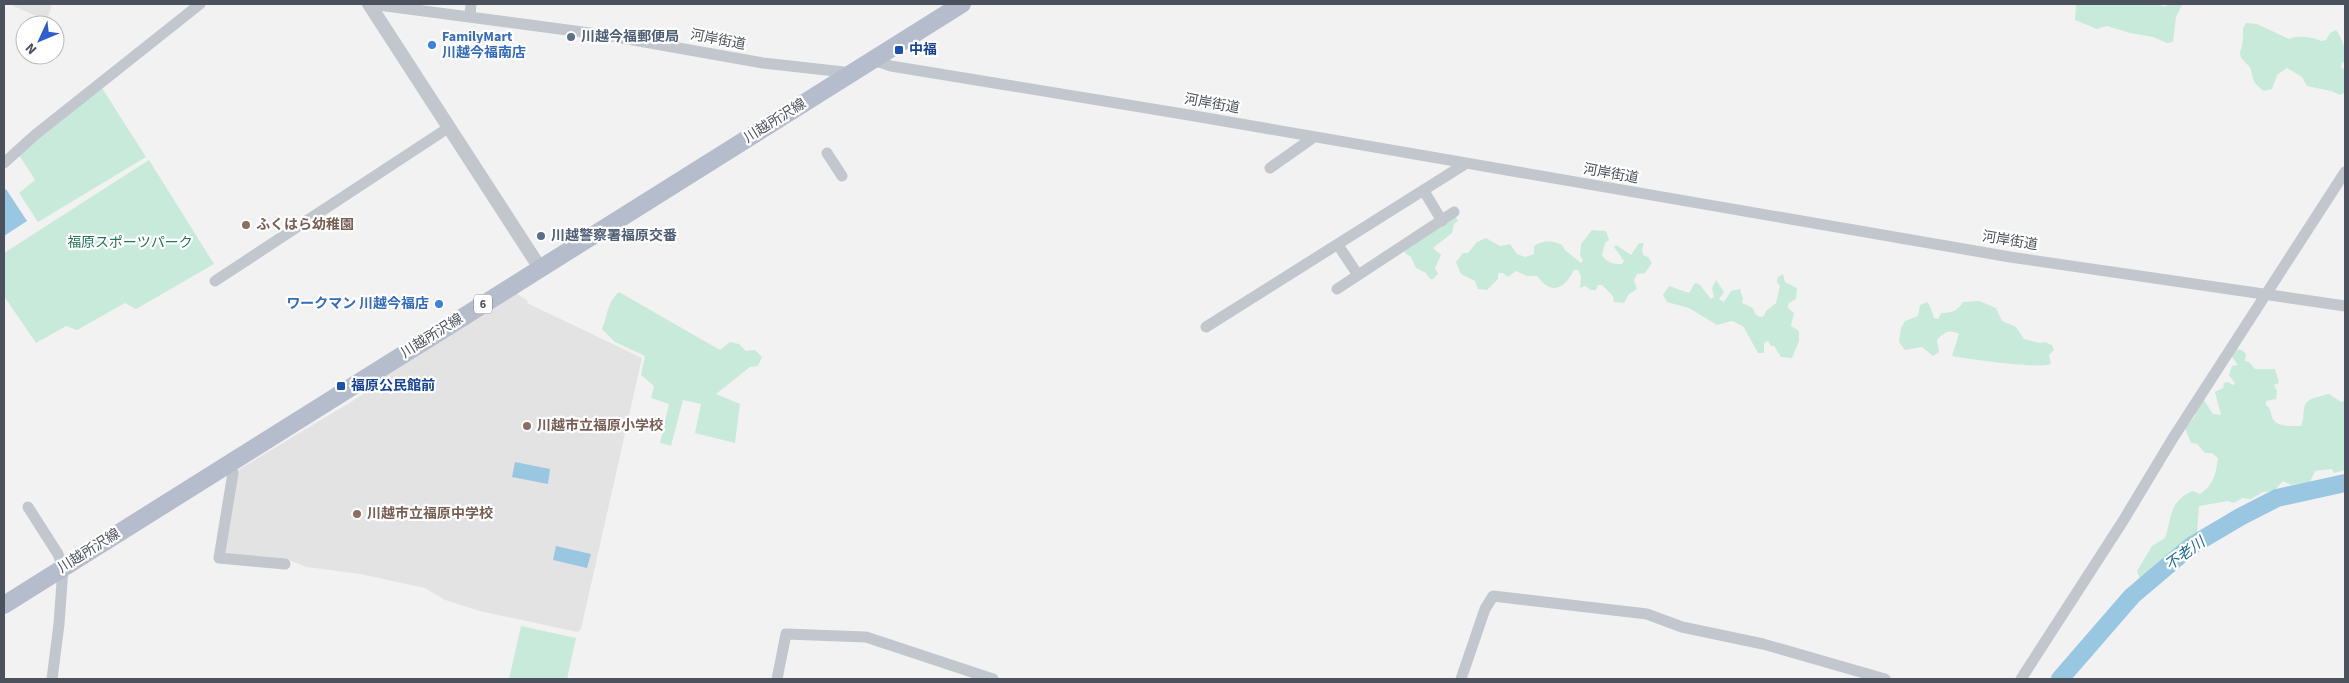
<svg xmlns="http://www.w3.org/2000/svg" width="2349" height="683" font-family="'Source Sans 3','Noto Sans JP',sans-serif">
	<rect width="100%" height="100%" fill="#f3f2f2"/>
	<path fill="#e4e3e3" d="M9 4H52L47 21Z
		M516 293 528 301 527 303 642 358 581 629 577 632 480 611 445 600 425 588 360 574 307 567 286 559 226 555 223 551 238 470 354 400 363 394 362 392Z"/>
	<path fill="#c7eada" d="M2074 4H2156L2165 7 2170 4 2182 5 2176 17 2173 42 2167 43 2153 37 2130 33 2107 26 2097 29 2075 20 2076 6Z
		M2246 23 2257 24 2289 39C2296 35 2314 37 2321 41L2326 40 2330 33 2336 30C2344 41 2345 49 2345 62L2342 63 2341 67 2345 70V93L2340 95 2331 91 2307 86 2302 77 2287 68 2277 75 2272 89 2264 91C2251 81 2254 80 2250 67 2234 52 2242 55 2243 38 2243 31 2242 29 2246 23Z
		M102 88 146 157 38 222 19 193 35 180 19 155Z
		M149 160 214 264 136 309 125 303 77 330 66 326 36 343 4 296V253Z
		M1455 215 1458 221 1454 224 1452 233 1433 248 1441 255 1435 268 1438 274 1433 279H1430L1426 273 1416 268 1411 257 1405 253 1403 248Z
		M1592 230 1606 231 1609 240 1605 243 1602 255C1606 263 1614 264 1622 264L1624 261 1614 247 1616 245 1631 255 1639 243H1644L1642 250 1643 255 1648 257 1652 263 1645 273 1637 274 1634 280 1637 289 1629 294 1624 303 1614 302 1613 296 1602 285H1598L1596 290H1591L1585 286 1580 288 1581 276 1578 270H1574C1564 290 1551 295 1537 276H1527L1516 271 1508 277 1503 273H1498V279L1487 290 1478 289 1475 281 1461 274 1456 262 1463 253H1468L1477 242 1486 238 1500 246 1510 244 1517 254 1525 257 1534 254V246C1545 240 1550 240 1562 245L1565 250 1581 263 1583 260 1580 256 1581 244Z
		M1783 274 1785 282 1797 288 1796 299 1788 304V308L1794 313 1791 326 1799 331V341L1792 358 1781 357 1774 346H1771L1768 341 1764 343V353H1758L1743 326 1732 321 1717 325 1689 308 1667 302 1663 295 1669 286 1689 293 1695 283 1700 285 1711 299 1714 297 1712 288 1716 280 1724 292 1719 299 1724 302 1731 291 1740 289 1743 299 1742 303 1753 308 1755 314 1760 317 1764 316 1766 311 1776 303 1780 286 1777 282 1778 277Z
		M619 292 720 350 730 342 739 344 746 351 755 350 762 357 758 366 750 367 716 394 740 404 735 443 695 433 701 404 683 400 671 446 660 443 669 404 651 398 654 386 641 375 645 356 615 342 602 329C608 315 607 302 619 292Z
		M1979 301 1996 308 2002 321 2016 327 2024 339 2040 343 2045 342 2052 345 2054 350 2049 355 2051 364C2039 369 1967 359 1952 356L1959 334C1949 329 1945 332 1937 340L1939 352 1933 356 1922 347 1905 350 1899 342 1901 328 1905 321 1918 316 1920 305 1927 302 1930 306 1934 318 1938 319 1941 313C1951 313 1958 311 1963 302Z
		M2236 349 2242 350 2246 354 2245 361 2249 362 2255 369H2275L2279 383 2274 385 2277 391 2276 399 2266 401V405C2272 410 2270 413 2273 419 2277 427 2293 426 2301 426 2307 412 2298 401 2318 397 2323 396 2324 394 2329 394L2341 402 2345 400V470L2334 473 2332 469 2315 471 2310 482 2291 485 2283 481 2274 491 2263 492 2251 499 2242 498 2234 503 2228 501 2199 506 2197 533C2186 543 2180 541 2183 559L2178 563H2167L2162 566 2163 574 2155 579 2150 577 2140 579 2137 571 2152 546 2165 538C2172 518 2169 500 2193 491L2200 494C2214 485 2216 473 2218 458L2212 453H2205L2197 444 2191 443 2185 428 2195 416V408L2204 400 2213 414 2221 415 2215 392 2223 388 2224 383 2228 382 2233 385 2235 383 2229 375 2232 366 2238 365 2232 357Z
		M521 626 576 638 567 679H509Z"/>
	<path fill="#99c7e2" d="M6 189 27 221 4 236V191Z
		M515 462 550 469 548 484 512 477Z
		M556 546 591 554 587 568 553 560Z"/>
	<g fill="none" stroke-linecap="round" stroke-linejoin="round">
		<path stroke="#99c7e2" stroke-width="18" d="M2060 679 2132 596 2191 546 2240 517 2277 498 2345 483"/>
		<path stroke="#c2c7ce" stroke-width="11" d="M371 4 605 35 763 63 853 73
			M470 17 471 4
			M873 60 891 66 1183 114 2010 257 2345 306
			M827 153 842 176
			M4 163 35 135 200 4
			M1270 168 1314 137
			M1424 191 1442 221
			M1338 245 1358 275
			M215 281 448 128
			M1337 289 1454 212
			M1206 327 1465 164
			M229 464 233 473 219 558 285 564
			M28 507 58 554 63 568 59 624 52 679
			M777 679 786 634 866 637 993 679
			M1461 679 1485 609 1493 596 1647 614 1682 627 1763 644 1885 679
			M2021 679 2123 521 2173 438 2345 172"/>
		<path stroke="#c2c7ce" stroke-width="14" d="M369 4 540 268"/>
		<path stroke="#b5bdcc" stroke-width="18" d="M4 605 962 4"/>
	</g>
	<g fill="#5c6f8a" stroke="#fff" stroke-width="2">
		<circle cx="571" cy="37" r="5"/>
		<circle cx="541" cy="236" r="5"/>
	</g>
	<g fill="#3f7fe0" stroke="#fff" stroke-width="2">
		<circle cx="432" cy="45" r="5"/>
		<circle cx="439" cy="304" r="5"/>
	</g>
	<g fill="#1a4fb4" stroke="#fff" stroke-width="2">
		<rect x="894" y="45" width="10" height="10" rx="2.5"/>
		<rect x="336" y="381" width="10" height="10" rx="2.5"/>
	</g>
	<g fill="#8d6e63" stroke="#fff" stroke-width="2">
		<circle cx="246" cy="225" r="5"/>
		<circle cx="527" cy="426" r="5"/>
		<circle cx="357" cy="514" r="5"/>
	</g>
	<g text-anchor="middle" dominant-baseline="central" stroke-width="4.5" stroke-linejoin="round" paint-order="stroke">
		<rect fill="#fff" stroke="#82868e" stroke-width="1" x="474" y="294.5" width="18" height="19" rx="4"/>
		<g font-size="12" font-weight="bold" fill="#4c525d">
			<text x="483" y="304">6</text>
		</g>
		<g font-size="14" font-weight="bold" fill="#366cbe" stroke="#fff" text-anchor="start">
			<text x="442" y="37">FamilyMart<tspan x="442" dy="16">川越今福南店</tspan></text>
			<text x="429" y="304" text-anchor="end">ワークマン 川越今福店</text>
		</g>
		<g font-size="14" font-weight="bold" fill="#4e5e75" stroke="#fff" text-anchor="start">
			<text x="581" y="37">川越今福郵便局</text>
			<text x="551" y="236">川越警察署福原交番</text>
		</g>
		<g font-size="14" fill="#4c525d" stroke="#fff">
			<text transform="translate(718 40) rotate(11)">河岸街道</text>
			<text transform="translate(1212 104) rotate(10)">河岸街道</text>
			<text transform="translate(775 121) rotate(-32)">川越所沢線</text>
			<text transform="translate(1611 174) rotate(10)">河岸街道</text>
			<text transform="translate(2010 241) rotate(9)">河岸街道</text>
			<text transform="translate(432 336) rotate(-32)">川越所沢線</text>
			<text transform="translate(89 551) rotate(-32)">川越所沢線</text>
		</g>
		<g font-size="14" font-weight="bold" fill="#164399" stroke="#fff" text-anchor="start">
			<text x="909" y="50">中福</text>
			<text x="351" y="386">福原公民館前</text>
		</g>
		<g font-size="14" font-weight="bold" fill="#785e54" stroke="#fff" text-anchor="start">
			<text x="256" y="225">ふくはら幼稚園</text>
			<text x="537" y="426">川越市立福原小学校</text>
			<text x="367" y="514">川越市立福原中学校</text>
		</g>
		<g font-size="14" fill="#24765a" stroke="#fff">
			<text x="130" y="243">福原スポーツパーク</text>
		</g>
		<g font-size="15" font-style="italic" fill="#1f6d9c" stroke="#fff">
			<text transform="translate(2185 554) rotate(-36)">不老川</text>
		</g>
	</g>
	<rect width="2349" height="683" fill="none" stroke="#4c525d" stroke-width="10"/>
	<g transform="translate(40 40) rotate(226)"><circle r="24" fill="#ffffff" stroke="#b7babe"/>
	<path d="M0-4L9 19L0 12L-9 19Z" fill="#315cce"/>
	<text y="-8" font-size="14" font-weight="bold" text-anchor="middle" fill="#4c525d">N</text>
	</g>
</svg>
